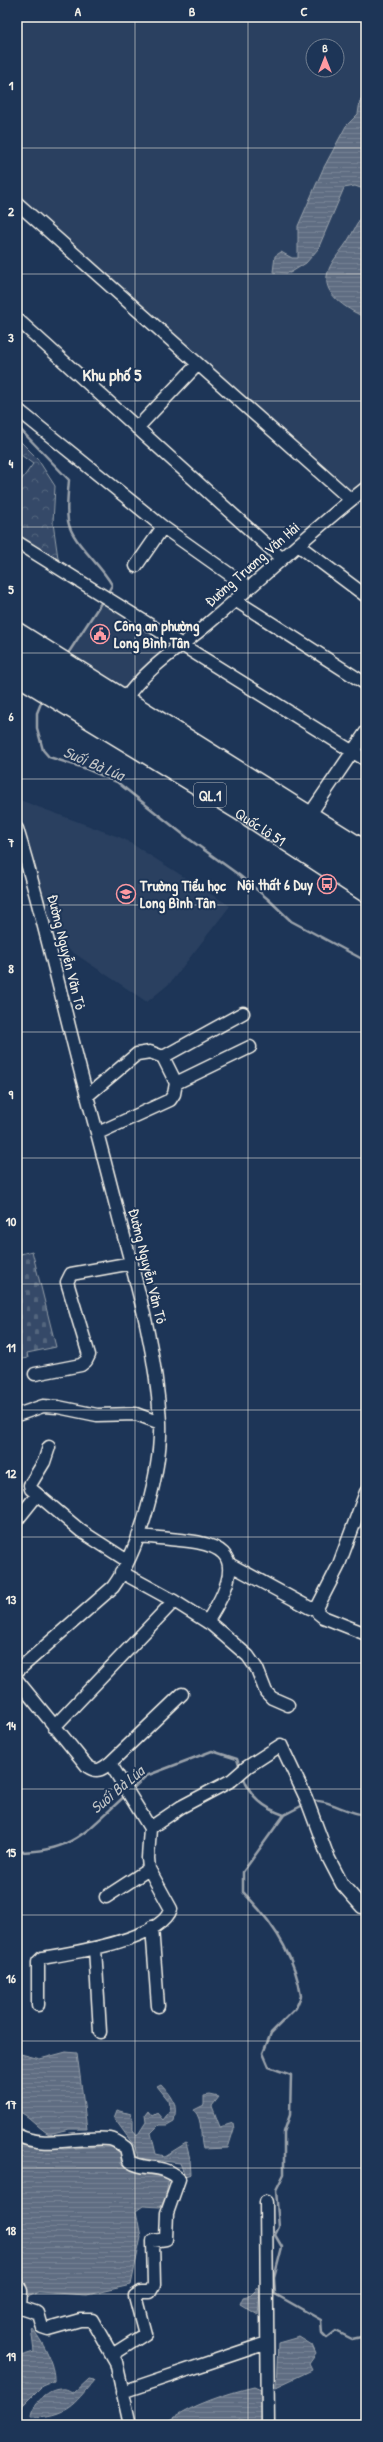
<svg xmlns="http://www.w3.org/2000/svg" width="383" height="2442" font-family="'Patrick Hand',sans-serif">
	<defs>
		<pattern id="forest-crowns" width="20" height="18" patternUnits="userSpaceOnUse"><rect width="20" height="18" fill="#354a67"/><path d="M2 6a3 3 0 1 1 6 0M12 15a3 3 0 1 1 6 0" fill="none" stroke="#53657d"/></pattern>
		<pattern id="cemetery-stones" width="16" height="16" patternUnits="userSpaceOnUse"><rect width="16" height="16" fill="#354a67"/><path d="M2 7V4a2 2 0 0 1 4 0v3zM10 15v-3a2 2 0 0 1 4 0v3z" fill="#53657d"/></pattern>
		<pattern id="water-rules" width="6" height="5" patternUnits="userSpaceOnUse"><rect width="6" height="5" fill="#5e6d82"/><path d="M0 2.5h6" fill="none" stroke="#768294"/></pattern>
	</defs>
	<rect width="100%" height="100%" fill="#1d3557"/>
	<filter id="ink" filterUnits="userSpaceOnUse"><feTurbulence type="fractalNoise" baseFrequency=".025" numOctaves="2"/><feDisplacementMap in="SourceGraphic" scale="8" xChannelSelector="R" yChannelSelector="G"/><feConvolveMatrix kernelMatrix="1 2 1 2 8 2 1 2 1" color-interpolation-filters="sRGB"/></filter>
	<g filter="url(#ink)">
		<path fill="#2a4060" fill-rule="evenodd" d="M17 17H366V483L351 495 17 199ZM313 46H337V70H313Z
			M103 600 177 645 126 692 67 655Z
			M17 799 124 839 230 906 170 983 147 1002 53 939 39 881 17 811Z"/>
		<path fill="url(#forest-crowns)" stroke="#949ea8" d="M17 438 37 458 55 486 53 523 59 565 17 537V486L33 464 17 452Z"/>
		<path fill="url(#cemetery-stones)" stroke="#949ea8" d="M32 1251 56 1347 27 1353 28 1358 17 1360V1255Z"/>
		<path fill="url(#water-rules)" stroke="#9aa2ab" d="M366 95V190L355 186 344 188 318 249 306 263 290 273 273 272 275 256 281 252 292 258H298V226L323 169 346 126 358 114 360 101Z
			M366 207V318C351 311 323 296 327 276 329 263 340 253 347 242 354 231 360 218 366 207Z
			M66 2052 77 2053 87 2129H69L49 2134C38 2128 28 2114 17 2111V2053L40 2059Z
			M161 2084C173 2097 178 2104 174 2121L167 2125H159L151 2133 156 2154 165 2156 186 2143 190 2159 191 2174 185 2176 180 2163 138 2158 135 2147 114 2118 117 2110 131 2114 133 2120V2131L137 2136 146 2122 145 2115 148 2111 152 2116 157 2113 163 2120 171 2110 169 2101 157 2086Z
			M210 2095 219 2097 212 2106 220 2127 233 2123 234 2129 228 2148 203 2149C199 2134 204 2122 194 2110L204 2105V2096Z
			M17 2144 64 2149 109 2145 121 2151V2164L141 2173 169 2178 165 2201 160 2207 143 2206 136 2211 141 2237 131 2285 87 2295 38 2292 28 2297 17 2265Z
			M258 2288 260 2292 258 2315 240 2304 243 2297 251 2295Z
			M31 2327C42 2340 55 2365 54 2381L42 2386 17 2411V2357L34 2352Z
			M299 2337 312 2345 316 2354 309 2364 312 2370 276 2387 278 2343Z
			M89 2379 94 2380C74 2405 66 2417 31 2417 31 2404 49 2389 62 2389 66 2388 70 2391 74 2393Z
			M254 2387 261 2390 263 2425 239 2419 233 2425H169V2421C192 2405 227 2393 254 2387Z"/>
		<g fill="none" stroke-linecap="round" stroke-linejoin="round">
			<path stroke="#9aa2ab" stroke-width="2.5" d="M17 426 69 480C68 493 66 507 68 521 72 543 101 564 112 585L107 594
				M67 655 103 600
				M43 698 37 713V728L43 750 49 757 84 768 117 782 189 839 239 875 268 899 291 921 366 961
				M243 1776C250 1797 264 1808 284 1815L305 1804
				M131 1790 146 1776 212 1751 237 1759 240 1768
				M311 1801C326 1798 348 1814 366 1815
				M284 1815 243 1872V1892C272 1921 295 1956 301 1996L296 2008 271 2033 263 2053 269 2067 291 2075 290 2115 284 2132V2174L276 2190 279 2227 275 2235 282 2247 274 2278 275 2294 321 2320 322 2333 327 2338 336 2331 352 2339 366 2336
				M17 1852C74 1852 87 1830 126 1795"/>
			<defs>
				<path id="minor" d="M17 203 351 500
					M17 319 282 559
					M17 409 163 527 249 588
					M137 428 198 364
					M17 542 366 760
					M298 545 366 596
					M136 566 163 527
					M235 600 366 684
					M126 698C147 667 182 646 209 623 262 578 312 530 366 488
					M306 820 366 732
					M17 829C44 917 63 1007 87 1096 100 1142 111 1187 123 1233 140 1295 157 1358 160 1422 162 1468 140 1550 113 1587L17 1671
					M163 1057 243 1013
					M176 1083 250 1047
					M87 1096 137 1054 150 1052 163 1057 176 1083 174 1094 170 1100 98 1133
					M35 1374 81 1365 86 1361 89 1355 67 1282 71 1274 132 1263
					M17 1415 43 1406 58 1407 97 1415 136 1414 160 1423
					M49 1447 44 1462 30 1485 31 1489 81 1531 126 1560
					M17 1520 37 1495
					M138 1536C206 1543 262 1537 207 1622
					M231 1565 310 1608H317L338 1567 366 1492
					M121 1572 174 1601 212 1625 248 1656 257 1669 266 1692 272 1698 288 1705
					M317 1608 318 1613 323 1617 366 1634
					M17 1680 87 1766C97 1773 101 1770 110 1763L182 1694
					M54 1727 174 1601
					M150 1828 181 1807 232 1780 247 1767 281 1745 306 1798 328 1857 342 1884 362 1907
					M106 1897 149 1869
					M152 1927 158 2006
					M95 1948 100 2032
					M38 2005V1962L42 1958C71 1953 161 1940 171 1909L149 1869 148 1858 150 1828 110 1763
					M17 2135C46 2150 79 2135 110 2139 116 2140 122 2145 126 2148L129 2161C145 2172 161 2162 179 2179L167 2213 166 2239 153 2241 154 2285 150 2292H141L135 2296 145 2334 112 2355
					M266 2202 268 2425
					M17 2282 21 2291 20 2307 38 2313 42 2327 48 2329 80 2320H92L116 2362 130 2425
					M122 2392 267 2343"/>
				<g id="major">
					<path d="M17 630 366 849"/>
					<path id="s1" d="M17 677 237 811 366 895"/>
				</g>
				<path id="highway" d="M17 645 366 861
					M17 662 366 881"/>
			</defs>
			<use href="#minor" stroke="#f4f1e8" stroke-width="15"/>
			<use href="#major" stroke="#f4f1e8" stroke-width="18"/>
			<use href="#highway" stroke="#f4f1e8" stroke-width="20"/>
			<use href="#minor" stroke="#1d3557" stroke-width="12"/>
			<use href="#major" stroke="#1d3557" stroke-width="15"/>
			<use href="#highway" stroke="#1d3557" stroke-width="17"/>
		</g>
	</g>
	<path fill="none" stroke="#f4f1e8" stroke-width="1" stroke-opacity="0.55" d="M135 17V2425M248 17V2425M17 148H366M17 274H366M17 401H366M17 527H366M17 653H366M17 779H366M17 905H366M17 1032H366M17 1158H366M17 1284H366M17 1410H366M17 1537H366M17 1663H366M17 1789H366M17 1915H366M17 2041H366M17 2168H366M17 2294H366"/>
	<defs>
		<symbol id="civic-ring" viewBox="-11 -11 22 22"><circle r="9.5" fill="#1d3557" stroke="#ff9aa2" stroke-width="1.5"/><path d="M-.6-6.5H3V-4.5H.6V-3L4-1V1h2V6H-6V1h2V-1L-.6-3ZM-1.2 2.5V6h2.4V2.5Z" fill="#ff9aa2"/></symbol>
		<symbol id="bus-ring" viewBox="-11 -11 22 22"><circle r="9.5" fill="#1d3557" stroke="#ff9aa2" stroke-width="1.5"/><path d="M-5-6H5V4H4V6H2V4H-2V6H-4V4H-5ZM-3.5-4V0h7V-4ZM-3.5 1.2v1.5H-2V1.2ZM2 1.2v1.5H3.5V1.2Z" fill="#ff9aa2"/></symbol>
		<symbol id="school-ring" viewBox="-11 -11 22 22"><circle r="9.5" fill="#1d3557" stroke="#ff9aa2" stroke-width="1.5"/><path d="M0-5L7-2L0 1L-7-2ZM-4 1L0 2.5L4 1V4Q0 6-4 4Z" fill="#ff9aa2"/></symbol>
	</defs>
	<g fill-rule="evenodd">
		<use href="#civic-ring" x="89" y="623" width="22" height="22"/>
		<use href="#bus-ring" x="316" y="873" width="22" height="22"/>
		<use href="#school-ring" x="115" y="883" width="22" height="22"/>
	</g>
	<g text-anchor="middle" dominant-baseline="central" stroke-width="4" stroke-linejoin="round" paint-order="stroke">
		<rect fill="#1d3557" stroke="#b4b9bc" stroke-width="1" x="194" y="783" width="32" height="24" rx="3"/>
		<g font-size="14" font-weight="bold" fill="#f4f1e8">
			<text x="210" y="795">QL.1</text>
		</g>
		<g font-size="15" fill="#f4f1e8" stroke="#1d3557">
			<text transform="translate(252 564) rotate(-41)">Đường Trương Văn Hải</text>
			<text stroke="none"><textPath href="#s1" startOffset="286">Quốc lộ 51</textPath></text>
			<text transform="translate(67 952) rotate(76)">Đường Nguyễn Văn Tỏ</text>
			<text transform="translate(148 1266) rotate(76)">Đường Nguyễn Văn Tỏ</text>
		</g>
		<g font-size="15" font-weight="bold" fill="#f4f1e8" stroke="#1d3557" text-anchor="start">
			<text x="114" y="625">Công an phường<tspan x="114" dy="17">Long Bình Tân</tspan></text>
			<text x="313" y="884" text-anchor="end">Nội thất 6 Duy</text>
			<text x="140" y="885">Trường Tiểu học<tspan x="140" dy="17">Long Bình Tân</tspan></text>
		</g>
		<g font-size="16" font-style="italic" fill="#c0c3c4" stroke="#1d3557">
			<text transform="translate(94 763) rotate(23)">Suối Bà Lúa</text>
			<text transform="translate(117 1789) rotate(-40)">Suối Bà Lúa</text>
		</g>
		<g font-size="17" font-weight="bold" fill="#f4f1e8" stroke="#1d3557">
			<text x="112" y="374">Khu phố 5</text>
		</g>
	</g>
	<rect width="383" height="2442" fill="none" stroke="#1d3557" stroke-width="44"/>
	<g transform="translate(325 58)"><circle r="19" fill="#1d3557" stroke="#738091"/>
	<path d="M0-3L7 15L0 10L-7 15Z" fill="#ff9aa2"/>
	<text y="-6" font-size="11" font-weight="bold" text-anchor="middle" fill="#f4f1e8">B</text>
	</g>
	<rect x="22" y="22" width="339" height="2398" fill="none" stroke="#f4f1e8" stroke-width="1.5"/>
	<g font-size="13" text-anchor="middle" font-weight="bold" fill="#f4f1e8">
		<text x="78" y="16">A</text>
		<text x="192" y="16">B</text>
		<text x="304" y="16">C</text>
		<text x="11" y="90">1</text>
		<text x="11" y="216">2</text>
		<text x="11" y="342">3</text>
		<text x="11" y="468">4</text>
		<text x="11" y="594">5</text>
		<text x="11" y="721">6</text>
		<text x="11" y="847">7</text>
		<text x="11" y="973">8</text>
		<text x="11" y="1099">9</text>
		<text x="11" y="1226">10</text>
		<text x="11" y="1352">11</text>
		<text x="11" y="1478">12</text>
		<text x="11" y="1604">13</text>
		<text x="11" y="1730">14</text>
		<text x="11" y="1857">15</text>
		<text x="11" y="1983">16</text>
		<text x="11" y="2109">17</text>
		<text x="11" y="2235">18</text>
		<text x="11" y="2361">19</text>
	</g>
</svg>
